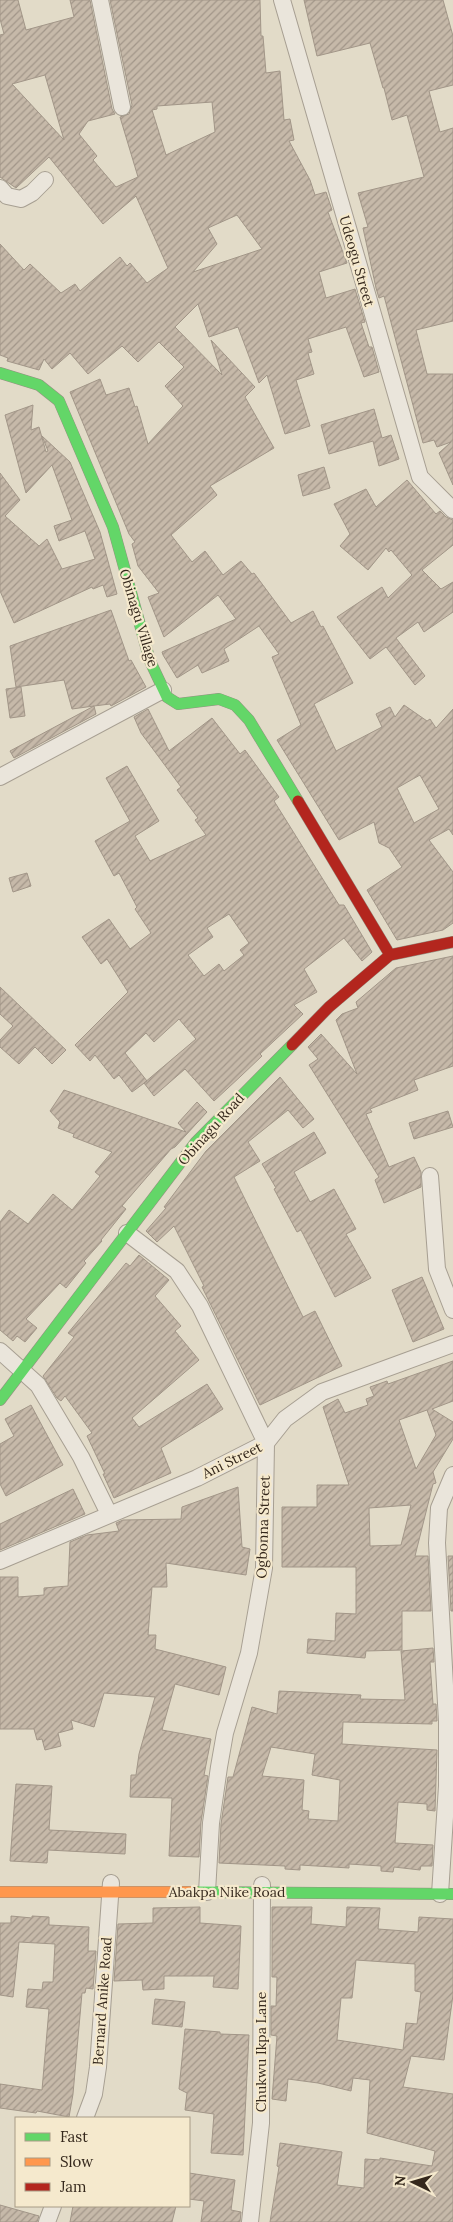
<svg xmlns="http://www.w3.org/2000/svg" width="453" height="2222" font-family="Lora,serif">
	<defs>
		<pattern id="building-hatch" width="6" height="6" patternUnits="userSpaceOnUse" patternTransform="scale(1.25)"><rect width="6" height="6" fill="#c6b9a9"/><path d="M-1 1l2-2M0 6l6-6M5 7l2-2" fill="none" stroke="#a29689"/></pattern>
	</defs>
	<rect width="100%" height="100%" fill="#e2dbc8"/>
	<path fill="url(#building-hatch)" stroke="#a29688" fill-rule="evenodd" d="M0 0H18L26 30 74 17 70 0H90L112 109 115 114 88 121 79 134 97 156 93 160 116 187 138 177 120 117 129 114 132 105 110 0H260L261 36H263L266 73 280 71 284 120 290 119 294 140 289 141 310 180 315 195 326 192 332 210 328 212 347 263 319 272 326 298 355 289 365 322 361 323 369 347H372L379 372 364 377 346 327 308 339 312 352 308 353 314 374 296 380 310 426 285 434 267 375 259 383 238 327 209 337 198 304 175 327 222 375 211 340 255 387 245 397 274 448 210 486 217 495 171 535 192 562 205 551 223 575 241 561 252 574 254 573 291 623 313 611 321 627 323 626 353 683 314 704 336 751 382 727 376 714 390 707 395 717 404 705 427 721 430 719 436 728 453 709V835L449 829 429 840 453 872V923L443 930 397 940 367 890 402 867 389 848 379 843 374 822 339 840 277 740 301 725 272 657 279 654 259 626 224 649 229 661 202 673 198 665 177 678 163 655 162 652 236 619 218 595 164 637 148 597 159 593 138 566 132 544 135 542 129 534 70 392 100 379 106 395 129 388 135 407 137 406 148 444 183 406 165 386 184 367 159 342 138 362 122 346 88 374 70 353 52 369 44 359 39 370 7 361 8 358 0 355V244L24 270 30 264 61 293 75 284 80 291 120 257 127 266 130 263 147 283 168 268 136 196 103 224 49 157 16 188 0 177V35L4 34 0 19ZM45 75 64 140 12 84ZM212 102 215 132 166 155 152 110 157 109V106ZM237 215 262 249 193 272 217 244 208 228ZM420 775 439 809 414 823 397 788Z
		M304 0H443L453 36V85L429 91 440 132 453 128V321L416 330 427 374H453V485L439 453 451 442 437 447 434 440 423 443 384 296 379 298 376 288 363 228 368 227 358 193 424 177 407 115 392 120 384 88H383L370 43 317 56Z
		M33 405 31 430 39 427 46 452 48 451 42 436 70 462 100 532 117 594 107 597 103 585 93 589 92 587 14 623 0 591V473L20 500 5 516 39 546 47 539 62 569 95 559 85 531 59 541 54 526 72 520 52 465 26 493 5 415Z
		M374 409 382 438 391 435 399 459 379 466 373 441 329 454 321 425Z
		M324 467 330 488 303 496 298 475Z
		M407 480 436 514 440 511 446 517 453 520V545L422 570 441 589 453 582V612L424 632 418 622 396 638 425 676 415 685 386 647 370 659 337 617 382 587 388 598 412 575 391 550 389 552 386 548 368 570 340 546 350 534 334 504 366 489 376 507Z
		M111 610 129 661 131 660 146 687 111 706 110 704 94 706 96 714 14 758 10 751 94 706 72 709 64 680 16 687 10 646Z
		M21 687 25 716 10 718 6 689Z
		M148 709 169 751 212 718 240 754 245 750 279 797 274 801 339 905H344L372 952 362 961 344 938 304 969 317 992 294 1005 303 1014 260 1054 262 1056 241 1076 214 1101 185 1069 154 1096 144 1083 196 1039 179 1019 154 1042 146 1033 125 1053 147 1081 132 1092 119 1075 114 1079 95 1055 90 1061 75 1045 128 992 107 959 101 964 82 937 109 919 130 949 151 933 135 909 137 907 119 873 114 876 95 841 130 821 106 778 127 766 159 821 135 836 150 861 206 835 195 820 198 818 177 790 181 787 141 733 134 717ZM229 914 249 943 240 950 244 955 224 971 219 964 204 976 188 955 213 937 207 928Z
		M27 873 31 886 13 892 9 878Z
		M453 956V1066L414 1080 418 1090 370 1109 372 1112 366 1114 389 1167 414 1157 421 1172V1187L384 1203 375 1180 379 1177 309 1065 318 1059 308 1047 321 1034 357 1074 336 1020 342 1014 358 1008 356 1002 396 968Z
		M0 987 66 1050 52 1064 35 1047 19 1064 0 1047V1040L13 1026 0 1014Z
		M280 1077 314 1119 303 1128 288 1110 248 1142 260 1161 234 1177 303 1317 315 1311 342 1366 260 1405 202 1287 204 1286 174 1226 157 1242 146 1231 166 1208 164 1207 206 1151Z
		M64 1090 186 1132 178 1123 197 1102 207 1112 175 1147 171 1149 122 1206 126 1209 101 1240 102 1241 84 1261 86 1263 66 1288 60 1283 26 1319 37 1328 25 1342 17 1336 13 1341 0 1330V1222L9 1210 28 1224 53 1194 72 1210 100 1176 95 1172 112 1152 73 1137 74 1134 58 1128 60 1122 50 1111Z
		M448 1111 453 1127 414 1139 409 1123Z
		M314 1132 326 1153 294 1172 310 1202 334 1189 356 1229 346 1234 371 1278 335 1297 301 1230 297 1232 274 1189 276 1188 262 1164Z
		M139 1255 169 1280 155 1296 181 1326 175 1331 199 1360 132 1418 139 1427 207 1384 223 1409 161 1448 171 1473 114 1498 103 1474H105L87 1436 92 1433 65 1396 61 1401 57 1398 43 1376 74 1337 68 1333 126 1263 130 1266Z
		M422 1277 444 1329 413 1342 392 1290Z
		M453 1361V1401L432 1409 453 1422V1439L433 1472 436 1483 433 1484 415 1556H428L431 1611H402V1650L366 1651 365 1658 307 1653 308 1639 335 1641 336 1613 356 1614V1567H282V1507H317V1485H349L323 1407 338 1399 345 1413 368 1405 366 1399 374 1396 370 1387 387 1381 388 1384ZM427 1410 436 1435 416 1469 399 1420ZM411 1505 401 1545 370 1546 369 1508Z
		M31 1405 63 1465 6 1496 0 1484V1444L14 1436 5 1419Z
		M238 1487 242 1547 250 1549 246 1575 166 1563 167 1587H152L148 1635H156L155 1649 226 1667 219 1695 175 1684 162 1730 211 1739 204 1775 208 1776 201 1822 199 1857 169 1856 172 1798 130 1797 131 1775H136L139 1754 155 1697 104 1693 94 1727 71 1720 73 1729 58 1733 61 1746 45 1750 42 1739 37 1740 34 1729H0V1577H18V1597L44 1595V1588L68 1586 70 1542 87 1535 119 1531 116 1523 123 1520 181 1519 182 1507Z
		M73 1489 85 1514 0 1550V1524Z
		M448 1556H453V1611H451Z
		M433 1648 434 1662H430L433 1704H436L437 1721H432V1724L343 1722 342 1744 437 1750 435 1811 427 1810V1804L398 1802 395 1843 433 1845 432 1866H421L420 1870 394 1867 393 1872 381 1871V1866L349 1864V1868L300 1865V1870L285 1869V1866L219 1863 221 1824 228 1777H233L252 1707 277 1714 279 1691 361 1695 360 1699 405 1700 401 1651ZM271 1747 315 1754 312 1775 340 1780 338 1821 308 1819 309 1811 302 1810 304 1780 262 1776Z
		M16 1784 52 1786 49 1830 126 1834 125 1854 48 1850 47 1863 10 1861Z
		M200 1907V1923L241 1926 238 1989 213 1987 214 1976H164V1989L143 1990 142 1980 114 1981 118 1924 153 1923V1908Z
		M272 1907H312L311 1924 346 1927 347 1907 380 1908 378 1929 418 1932 419 1917 453 1919V1995L444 2060 411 2056 403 2087 453 2094V2222H270L279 2167 277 2166 280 2143 342 2152 337 2185 364 2188 365 2159 380 2160V2158L432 2166 435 2151 367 2133 370 2080 353 2078 351 2091 318 2083 288 2079 286 2101 272 2099 277 2036 271 2035V2006H276L277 1977H272ZM356 1960 415 1964V1991L421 1992 417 2024 406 2023 403 2050 337 2040 341 1998H352Z
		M11 1916 32 1918V1916L49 1917V1925L89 1927 88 1951H96L93 1989 86 1988 85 1993H82L73 2094 69 2117 37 2111 36 2113 0 2108V2084L42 2090 49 2009 26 2007 28 1989 42 1990 43 1982H53L55 1944 19 1942 13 1997 0 1995V1923H11Z
		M155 1999 185 2002 182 2027 152 2024Z
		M185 2029 220 2032V2034L249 2035 243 2155 211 2153 214 2114 185 2110 187 2093 179 2089Z
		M189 2173 235 2180 231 2210 241 2212 240 2222H201L204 2201 189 2199Z
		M0 2205 39 2216 37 2222H0Z
		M73 2206H176L172 2222H70Z"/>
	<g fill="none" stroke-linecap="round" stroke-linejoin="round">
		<defs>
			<path id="street" d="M100 0 122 107
				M282 0 420 477 453 510
				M0 188 7 196 21 199 32 193 45 180
				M0 777 163 690
				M430 1176 437 1269 453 1310
				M127 1233 177 1271 200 1306 266 1443 264 1568 249 1653 225 1733 219 1767 211 1823 207 1892
				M0 1351 38 1385 81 1457 109 1514
				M0 1561 197 1478 266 1443 285 1419 322 1392 453 1344
				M440 1894 447 1786V1721L437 1543 439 1508 453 1475
				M85 2118 94 2094 98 2067 111 1883
				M47 2222 53 2206
				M250 2222 261 2123 262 1885"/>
			<path id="fast" d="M0 373 39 385 59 401 113 527 150 661 167 697 178 704 219 699 235 705 249 720 298 801
				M0 1400 196 1142 292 1045
				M195 1892 453 1894"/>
			<path id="slow" d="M0 1892H195"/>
			<path id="jam" d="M298 801 390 955
				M292 1045 329 1007 390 955 453 942"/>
		</defs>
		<use href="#street" stroke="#a79f92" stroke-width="18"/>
		<use href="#fast" stroke="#968f82" stroke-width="12"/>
		<use href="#slow" stroke="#968f82" stroke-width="12"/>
		<use href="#jam" stroke="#968f82" stroke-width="12"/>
		<use href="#street" stroke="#eae5db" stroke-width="16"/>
		<use href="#fast" stroke="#63d668" stroke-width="11"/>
		<use href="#slow" stroke="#ff974d" stroke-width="11"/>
		<use href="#jam" stroke="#b3261e" stroke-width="11"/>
	</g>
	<g text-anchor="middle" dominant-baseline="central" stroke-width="4.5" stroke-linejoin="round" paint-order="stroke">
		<g font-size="14" fill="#35281c" stroke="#f5e9cd">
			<text transform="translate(357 261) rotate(74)">Udeogu Street</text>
			<text transform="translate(139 618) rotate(73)">Obinagu Village</text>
			<text transform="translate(211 1129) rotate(-48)">Obinagu Road</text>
			<text transform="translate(232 1460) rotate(-26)">Ani Street</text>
			<text transform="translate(263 1527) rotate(-88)">Ogbonna Street</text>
			<text x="227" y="1892">Abakpa Nike Road</text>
			<text transform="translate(102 2001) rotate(-86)">Bernard Anike Road</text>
			<text transform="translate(261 2052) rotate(-90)">Chukwu Ikpa Lane</text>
		</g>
	</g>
	<rect x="15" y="2117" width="175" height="90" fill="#f5e9cd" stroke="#a89c86"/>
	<rect x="25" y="2133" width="25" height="8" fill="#63d668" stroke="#a89c86"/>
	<text x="60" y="2142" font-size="15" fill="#35281c">Fast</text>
	<rect x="25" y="2158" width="25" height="8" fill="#ff974d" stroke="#a89c86"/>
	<text x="60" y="2167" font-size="15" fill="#35281c">Slow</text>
	<rect x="25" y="2183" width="25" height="8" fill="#b3261e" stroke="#a89c86"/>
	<text x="60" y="2192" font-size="15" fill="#35281c">Jam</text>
	<g transform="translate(413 2182) rotate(275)" stroke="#f5e9cd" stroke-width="4" paint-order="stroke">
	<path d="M0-4L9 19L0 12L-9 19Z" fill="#35281c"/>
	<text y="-8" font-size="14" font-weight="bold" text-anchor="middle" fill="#35281c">N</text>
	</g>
</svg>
